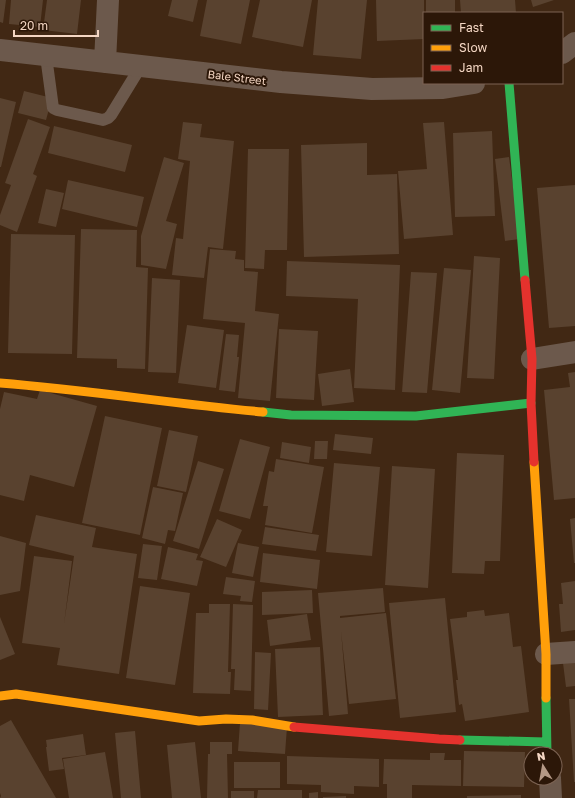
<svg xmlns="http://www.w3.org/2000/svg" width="575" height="798" font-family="'Golos Text',sans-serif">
	<rect width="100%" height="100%" fill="#412814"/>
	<path fill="#59422f" d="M0 0H6L3 23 0 22Z
		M11 0H43L40 27 9 24Z
		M47 0H81L77 34 43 30Z
		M172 0H198L193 22 168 16Z
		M207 0H250L241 44 200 36Z
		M260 0H312L303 47 252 37Z
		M318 0H367L361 59 313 55Z
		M376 0H424V39L377 41Z
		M426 0H455V13H426Z
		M460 0H515L516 13H461Z
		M531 0H554L533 7Z
		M24 91 52 98 46 120 18 113Z
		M0 98 16 102 1 167H0Z
		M28 119 50 127 33 174 37 176 17 232 0 225V215L11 185 5 183Z
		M183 122 202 124 200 137 234 141 223 249 208 247 204 278 172 275 176 238 183 239 190 161 178 159Z
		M444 122 453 235 404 239 398 171 427 169 423 123Z
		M54 126 132 145 125 172 48 153Z
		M492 131 495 216 455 217 453 133Z
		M367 143V175L397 174 399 254 304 257 301 145Z
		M248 149H289L287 250H265L264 269 245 268Z
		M164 157 184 163 166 221 177 224 166 269 141 265V236Z
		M509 157 520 239 505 241 495 159Z
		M68 180 144 197 137 227 62 209Z
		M575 185V326L549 328 537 188Z
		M46 189 64 193 56 227 38 223Z
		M81 229 137 230 136 267 148 268 145 369 117 368V359L77 358Z
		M11 234 75 235 72 354 8 353Z
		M210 249 236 251 235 259 244 260V271L258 272 255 311 279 314 270 401 238 398 245 323 203 319Z
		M474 256 500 258 494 379 467 378Z
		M287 261 400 265 395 390 354 388 358 299 286 296Z
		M444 268 471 270 460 393 432 390Z
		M411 272 437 273 427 393 402 392Z
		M152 278 180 280 176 373 148 372Z
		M187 325 224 330 216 388 178 383Z
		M279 329 318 331 314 400 276 398Z
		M226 334 239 335 237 357H239L235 392 219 390Z
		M350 369 354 402 322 406 318 374Z
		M575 372V498L554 500 544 390 570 387 568 373Z
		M40 390 97 406 74 487 30 475 24 501 0 495V409L4 392 37 399Z
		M105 416 162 428 140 535 82 523Z
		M169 430 198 436 186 492 157 486Z
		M335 434 373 438 371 454 333 450Z
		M240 439 270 447 250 519 219 511Z
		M315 441H328L327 459H314Z
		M282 442 311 447 309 463 280 458Z
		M457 453 504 455 500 561H485L484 574 452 573Z
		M276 459 324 467 312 533 265 525 268 506H263L269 471 274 472Z
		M198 461 224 469 199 549 173 541Z
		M334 463 380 467 372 556 326 552Z
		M392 466 435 469 428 588 385 585Z
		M153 487 183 493 175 531 168 530 165 544 142 538Z
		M36 515 96 528 92 547 137 554 119 674 57 665 60 648 22 643 34 556 72 561 64 624 74 556 29 545Z
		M575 518V563H574L570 519Z
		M217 519 242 530 226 567 200 557Z
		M265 527 319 535 316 551 262 544Z
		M0 536 26 543 20 591 0 595Z
		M238 543 259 547 253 577 232 573Z
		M143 544 162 546 157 580 138 578Z
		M168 547 198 554 196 560 203 561 197 586 161 579Z
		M263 553 320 560 317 589 260 582Z
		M226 577 255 581 252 602 240 601 241 596 223 594Z
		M575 581V630L561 632 559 604H563L561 583Z
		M140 586 190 593 175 685 126 678Z
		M383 588 385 612 340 616V618L386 613 396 699 349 704 341 631 348 714 329 716 318 593Z
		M312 590 313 613 262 615V592Z
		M445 598 456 712 400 718 389 603Z
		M209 604H230L228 672H231L230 694 193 693 196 613H209Z
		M233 604 253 605 251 691 234 690 235 669H231Z
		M484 610 485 616 509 613 513 647 521 646 529 712 465 721 462 704 459 705 456 680H458L450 619 467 617V612Z
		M307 614 311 640 270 646 267 620Z
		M0 617 15 654 0 660Z
		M320 647 323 715 278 717 275 649Z
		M255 652 271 653 268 710 254 709Z
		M575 662V686L566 687 563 663Z
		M569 699H575V782H574Z
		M11 720 56 798H0L1 796 0 793V726Z
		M240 723 287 727 285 754 238 751Z
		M135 731 141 798H121L115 733Z
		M83 734 86 755 62 758 64 769 49 771 46 747H47L46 740Z
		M195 742 201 798H172L167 745Z
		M210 742H232V754H227L228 798H207L208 754H210Z
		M464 751 525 752 524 787 463 786Z
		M105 752 113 798H69L63 759Z
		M430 753H445L444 760H461V786L412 785V798H387V784H383L384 759 430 760Z
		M287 756 379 759V787L354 786V794L321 792V785L287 784Z
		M234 762H280V788H234Z
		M258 790H302V798H257Z
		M231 791H254V798H231Z
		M318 792V798H309V793Z
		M521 795V798H467V796Z
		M346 796V798H323V797Z"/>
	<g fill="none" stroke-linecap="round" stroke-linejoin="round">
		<path stroke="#6c594c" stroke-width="12" d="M46 56 53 108 57 110 103 120 108 118 111 115 141 66"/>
		<path stroke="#6c594c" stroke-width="22" d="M0 50 281 82 372 89 443 88 474 83
			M562 53 575 43
			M105 62 108 0
			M532 359 575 352
			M546 654 575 652
			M550 778 551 798"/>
		<path stroke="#30b455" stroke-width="9" d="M509 83 525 280
			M263 412 291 415 416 416 531 403
			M546 698 547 754
			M460 740 546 742"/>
		<path stroke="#ff9f0a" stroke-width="9" d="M0 383C88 390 175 404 263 412
			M534 462 546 654V698
			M0 696 16 694 199 721 226 719 252 720 294 727"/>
		<path stroke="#e5322d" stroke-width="9" d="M525 280 532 359 531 403 534 462
			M294 727 439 739 460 740"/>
	</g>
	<g text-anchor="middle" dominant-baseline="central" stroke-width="4" stroke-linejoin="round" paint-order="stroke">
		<g font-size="11" fill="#f4d6c3" stroke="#2c1708">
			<text transform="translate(237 77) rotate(7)">Bale Street</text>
		</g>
	</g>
	<rect x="423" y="12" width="140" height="72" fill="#2c1708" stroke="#7c6353"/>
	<rect x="431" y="25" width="20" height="6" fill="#30b455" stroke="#7c6353"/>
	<text x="459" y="32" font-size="12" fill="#f4d6c3">Fast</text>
	<rect x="431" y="45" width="20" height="6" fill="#ff9f0a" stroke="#7c6353"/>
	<text x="459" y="52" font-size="12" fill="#f4d6c3">Slow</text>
	<rect x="431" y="65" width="20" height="6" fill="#e5322d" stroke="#7c6353"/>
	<text x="459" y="72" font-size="12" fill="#f4d6c3">Jam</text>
	<g transform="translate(543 766) rotate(349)"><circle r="19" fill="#2c1708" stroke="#7c6353"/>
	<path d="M0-3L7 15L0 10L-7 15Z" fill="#b59986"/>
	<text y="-6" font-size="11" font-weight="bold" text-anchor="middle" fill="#f4d6c3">N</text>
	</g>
	<path d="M14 30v6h84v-6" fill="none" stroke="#f4d6c3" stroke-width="2"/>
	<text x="20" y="30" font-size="12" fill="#f4d6c3" stroke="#2c1708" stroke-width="3" paint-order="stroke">20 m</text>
</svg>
